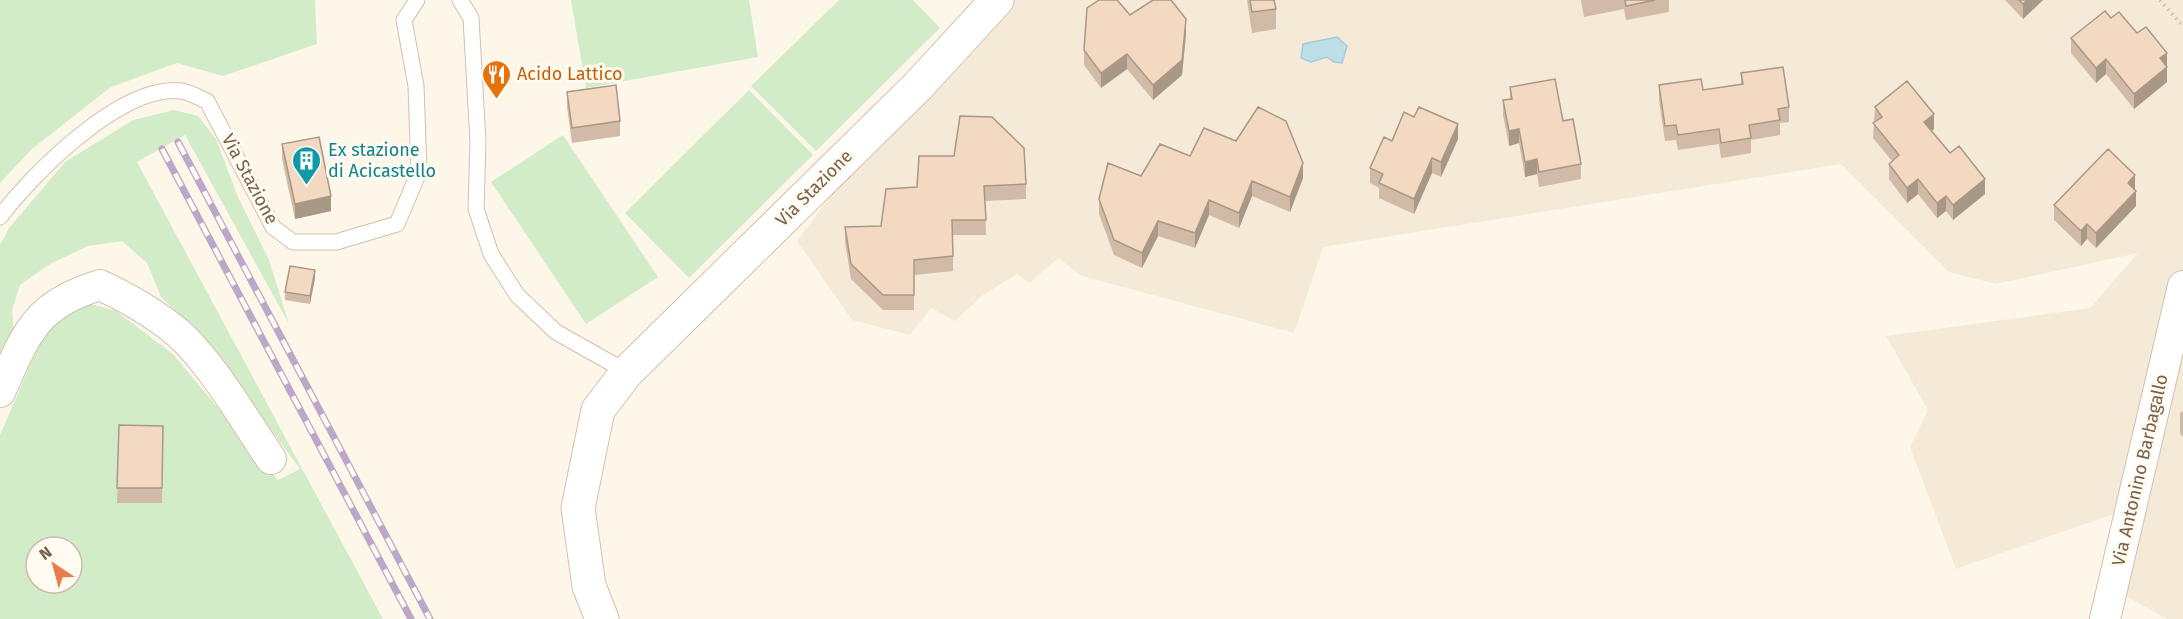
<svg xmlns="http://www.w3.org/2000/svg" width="2183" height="619" font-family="'Fira Sans',sans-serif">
	<rect width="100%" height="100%" fill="#fdf7ea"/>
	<path fill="#f5ead8" d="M977 0H2183V619H2167L2126 596 2114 514 1956 569 1910 447 1928 410 1886 336 2090 308 2138 253 1996 284 1949 272 1841 164 1323 247 1294 333 1082 276 1058 258 1030 283 1017 274 983 295 955 321 931 308 910 335 852 320 797 241Z"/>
	<path fill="#d3ecc8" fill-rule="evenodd" d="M0 0H315L317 44 223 76 177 63 111 87 32 149 0 183Z
		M571 0H749L758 57 586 88Z
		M839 0H913L940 28 816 151 751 86Z
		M749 90 813 155 689 278 625 213Z
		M174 110 198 116 216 139 238 197 269 260 289 324 185 135 137 162 383 619H0V435L37 349 57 319 88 303 116 311 173 354 278 480 300 469 204 339 161 297 147 263 122 241 88 246 50 264 20 285 12 310 14 331 0 359V245L9 228 65 162 133 120ZM36 547H72V583H36Z
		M563 135 658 277 586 324 491 182Z"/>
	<path fill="#bedee8" stroke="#a4cdda" stroke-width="1.5" d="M1337 37 1347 46 1342 63 1334 62 1327 57 1311 62 1301 58 1303 44Z"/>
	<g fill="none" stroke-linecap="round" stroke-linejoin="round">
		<defs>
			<path id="service" d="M460 0 471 18 478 142 476 209 491 254 517 295 556 332 627 372
				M0 217C33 173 122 84 181 91 190 92 199 98 207 101L273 227 293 242H336L397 224 419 172 416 86 404 20 417 0"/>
			<path id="minor" d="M0 392C27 333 34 305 100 285 128 298 154 313 178 333 211 362 246 422 271 459
				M2105 619 2183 286"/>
			<path id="secondary" d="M602 619 589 586 578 508 598 410 627 372 918 86 997 0"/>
		</defs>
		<use href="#service" stroke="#d0c0af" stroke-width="17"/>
		<use href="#minor" stroke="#d0c0af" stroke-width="32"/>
		<use href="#secondary" stroke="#d3c1ad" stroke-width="35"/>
		<path stroke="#d9bda4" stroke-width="4" stroke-dasharray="1.5 4.5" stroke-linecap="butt" d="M2160 0 2183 26"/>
		<use href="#service" stroke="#fff" stroke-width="15"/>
		<use href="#minor" stroke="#fff" stroke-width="30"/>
		<use href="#secondary" stroke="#fff" stroke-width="33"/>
		<defs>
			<path id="rail" d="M178 142 430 619
				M162 149 411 619"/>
		</defs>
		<use href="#rail" stroke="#bca7c8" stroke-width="7"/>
		<use href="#rail" stroke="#fffbf1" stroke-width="4.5" stroke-dasharray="14" stroke-linecap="butt"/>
	</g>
	<path fill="#d1bba6" d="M1247 0H1274L1276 9V29L1252 33Z
		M1581 0H1669V12L1626 20 1624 9 1584 17Z
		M2005 0H2043L2023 19Z
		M1130 15 1186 34 1182 75 1153 100 1127 69 1101 88 1084 65V50Z
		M2111 18 2137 33 2167 53V82L2134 109 2106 74 2096 83 2071 53V38Z
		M1741 73 1789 107V122L1780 123V135L1751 140V153L1721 158 1719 144 1678 150 1676 140 1665 141 1659 100V85L1703 90 1741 85Z
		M1510 87 1563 121 1581 164V179L1539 187 1537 174 1525 177 1519 143 1509 146 1503 115V100L1510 99Z
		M567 92 620 121V136L572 143 567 107Z
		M1875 107 1934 129 1932 131 1985 194 1953 220 1946 211 1937 218 1918 194 1907 203 1889 179V164L1892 161 1873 138Z
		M1458 139 1441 177 1432 173 1414 214 1379 198V188L1370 183V168Z
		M282 144 331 211 295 219 282 159Z
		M1190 156 1303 178 1290 212 1252 196 1239 228 1209 215 1195 248 1158 236 1142 268 1114 255 1099 214V199L1141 176Z
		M1026 184V199L985 201 986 235H953V271L914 275V310H883L851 279 845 242V227L881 226 917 187Z
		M2135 189 2136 206 2096 248 2087 239 2081 246 2054 220V205Z
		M315 278 310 304 285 300V292Z
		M2183 411V437L2180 434V413Z
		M119 425 163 426 162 503H117Z"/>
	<path fill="#aa9887" d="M2027 0H2043L2023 19V4Z
		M1186 19V34L1182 75 1153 100V85Z
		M2167 53V82L2134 109V94L2160 58Z
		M1127 54V69L1101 88V73Z
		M2106 59V74L2096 83V68Z
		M1934 114V129L1924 137V122Z
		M1458 124V139L1441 177V162Z
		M1519 129V143L1509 146V131Z
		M1432 158V173L1414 214V199Z
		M1537 159V174L1525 177V162Z
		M1303 163V178L1290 212V197Z
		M2135 175V190L2128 183Z
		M1918 179V194L1907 203V188Z
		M1985 179V194L1953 220V205Z
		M1252 181V196L1239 228V213Z
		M2136 191V206L2096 248V233Z
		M331 196V211L295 219V204Z
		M1946 196V211L1937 218V203Z
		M1209 200V215L1195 248V233Z
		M1158 221V236L1142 268V253Z
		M2087 224V239L2081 246V231Z
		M315 270V278L310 304V296Z"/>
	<path fill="#f3d9c1" stroke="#aa9887" stroke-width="1.5" d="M1099 0H1117L1130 15 1153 0H1171L1186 19 1182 60 1153 85 1127 54 1101 73 1084 50 1087 8Z
		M1250 0H1274L1276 9 1252 12Z
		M1625 0H1655L1626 6Z
		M2019 0H2027L2023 4Z
		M2105 11 2111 18 2119 12 2137 33 2146 27 2167 53 2160 58 2167 67 2134 94 2106 59 2096 68 2071 38Z
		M1783 67 1789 107 1778 109 1780 120 1749 125 1751 138 1721 143 1719 129 1678 135 1676 125 1665 126 1659 85 1701 79 1703 90 1743 84 1741 73Z
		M1555 79 1563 121 1573 119 1581 164 1539 172 1537 159 1525 162 1519 129 1509 131 1503 100 1512 99 1510 87Z
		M1907 81 1934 114 1924 122 1950 153 1959 146 1985 179 1953 205 1946 196 1937 203 1918 179 1907 188 1889 164 1899 155 1873 123 1882 117 1875 107Z
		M616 85 620 121 572 128 567 92Z
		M1258 107 1286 121 1303 163 1290 197 1252 181 1239 213 1209 200 1195 233 1158 221 1142 253 1114 240 1099 199 1108 163 1141 176 1160 144 1190 156 1204 128 1236 141Z
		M1419 107 1458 124 1441 162 1432 158 1414 199 1379 183 1383 174 1370 168 1384 137 1392 141 1404 112 1414 117Z
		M960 116 992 117 1024 148 1026 184 984 186 986 220H952L953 256 914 260V295H883L851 264 845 227 881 226 886 189 917 187 919 156H954Z
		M319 137 331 196 295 204 282 144Z
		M2108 149 2135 175 2128 183 2136 191 2096 233 2087 224 2081 231 2054 205Z
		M290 266 315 270 310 296 285 292Z
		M119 425 163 426 162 488H117Z"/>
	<defs>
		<symbol id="restaurant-pin" viewBox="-11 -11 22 30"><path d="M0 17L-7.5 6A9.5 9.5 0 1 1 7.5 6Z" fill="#e8710a" stroke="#fffbf1"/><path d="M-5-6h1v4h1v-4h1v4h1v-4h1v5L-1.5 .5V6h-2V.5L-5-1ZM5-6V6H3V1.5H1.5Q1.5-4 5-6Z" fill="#fff"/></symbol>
		<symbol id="building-pin" viewBox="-11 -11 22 30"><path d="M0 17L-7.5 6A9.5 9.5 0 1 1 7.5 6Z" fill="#0f9aa8" stroke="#fffbf1"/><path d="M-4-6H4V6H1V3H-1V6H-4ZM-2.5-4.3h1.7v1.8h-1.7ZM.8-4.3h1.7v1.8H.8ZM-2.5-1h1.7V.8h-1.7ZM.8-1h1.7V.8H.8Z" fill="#fff"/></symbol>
	</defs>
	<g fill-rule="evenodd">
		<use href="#restaurant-pin" x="480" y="58" width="33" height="45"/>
		<use href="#building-pin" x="290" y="144" width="33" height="45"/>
	</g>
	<g text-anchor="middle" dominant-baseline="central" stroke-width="6" stroke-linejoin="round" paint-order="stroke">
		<g font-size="18" fill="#c56008" stroke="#fffbf1" text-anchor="start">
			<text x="517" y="74">Acido Lattico</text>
		</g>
		<g font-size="18" fill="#0d838f" stroke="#fffbf1" text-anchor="start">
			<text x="328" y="150">Ex stazione<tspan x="328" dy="21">di Acicastello</tspan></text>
		</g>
		<g font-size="18" fill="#79604c" stroke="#fffbf1">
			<text transform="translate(250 179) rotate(62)">Via Stazione</text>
			<text transform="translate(814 188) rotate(-45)">Via Stazione</text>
			<text transform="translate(2140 470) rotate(-77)">Via Antonino Barbagallo</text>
		</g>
	</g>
	<g transform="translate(54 565) rotate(324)"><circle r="28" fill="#fffbf1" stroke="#c9bdaf" stroke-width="1.5"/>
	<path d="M0-4.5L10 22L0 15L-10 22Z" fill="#e77e4f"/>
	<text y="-9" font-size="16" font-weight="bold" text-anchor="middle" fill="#79604c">N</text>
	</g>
</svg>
